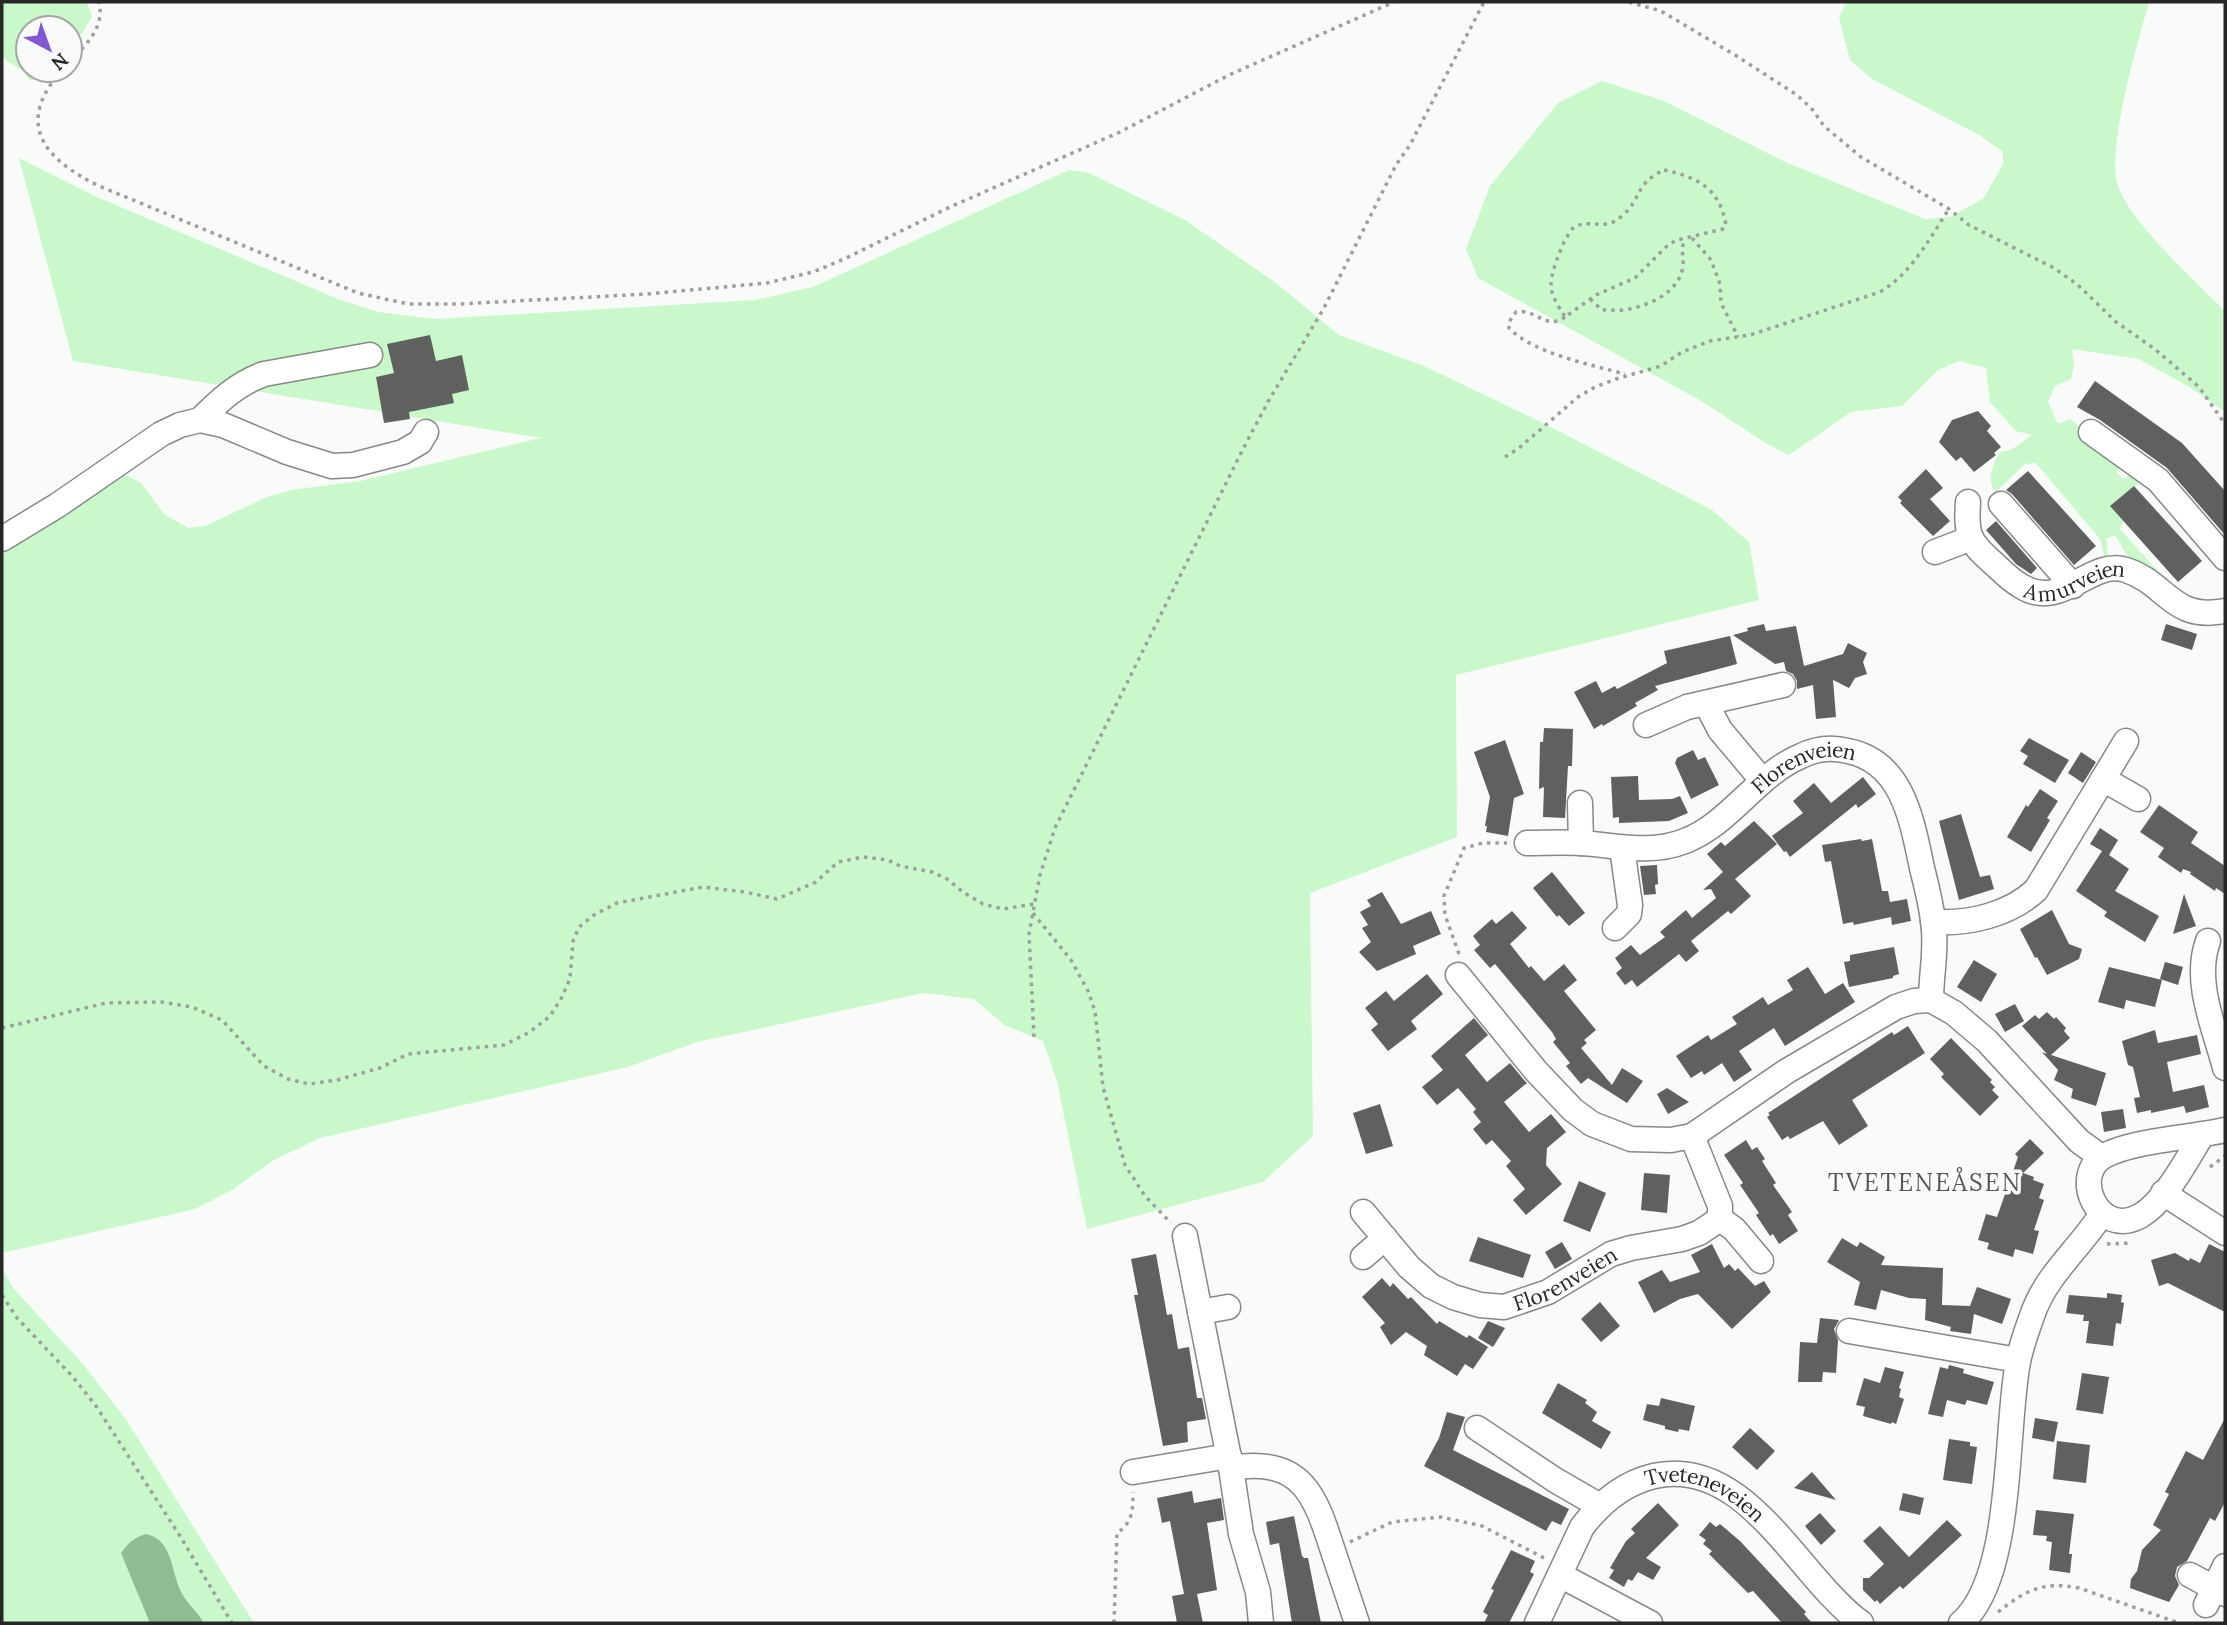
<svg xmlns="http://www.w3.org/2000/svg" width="2227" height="1625" font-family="Lora,serif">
	<rect width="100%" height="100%" fill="#f8fbf8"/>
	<path fill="#c9f9ca" d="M2 2H87L92 17 82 33 70 47V28H28V70H50L39 79 30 80 22 70 2 58Z
		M1846 2H2149C2138 41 2106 150 2118 186 2129 221 2197 283 2225 311V412L2191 388 2139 359 2072 349 2074 364 2071 379 2055 386 2048 402 2058 424 2070 419 2077 424 2083 434 2119 464 2117 473 2123 479 2131 474 2140 475 2214 557 2210 561 2209 555 2148 489 2140 484 2134 486 2111 507 2124 522 2119 528 2172 587 2130 560 2115 535 2106 539 2108 554 2105 559 2100 539 2036 463 2025 464 1996 492C1985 480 1993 465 2000 452L2011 450 2032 435 2016 431 1990 402 1986 368 1959 361 1938 370 1902 406 1851 412 1789 455 1767 444 1703 402 1478 278 1466 249 1490 186 1558 103 1602 81 1664 101 1783 161 1925 219 1950 217 1984 198 2003 164V152L1981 136 1872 79 1850 60 1839 18Z
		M19 158 97 197 338 299 378 312 435 319 755 300 813 287 1069 170 1089 173 1185 220 1276 283 1339 335 1424 366 1543 423 1712 510 1749 542 1759 600 1456 675 1457 837 1310 893 1313 1136 1263 1182 1087 1229 1057 1081 1043 1041 1004 1025 974 999 923 993 697 1042 628 1067 320 1138 274 1160 232 1190 195 1209 2 1253V552L126 475 141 483 164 514 188 528 205 526 265 498 291 490 360 481 541 438 73 361Z
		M2 1268 13 1288 83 1364 125 1418 254 1623H2Z"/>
	<path fill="#8fbd90" d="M146 1534C175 1540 170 1576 184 1597 190 1606 198 1613 204 1623H150L121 1553C128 1543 133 1538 146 1534Z"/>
	<path fill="#5e615e" d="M430 335 436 361 462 355 469 390 452 394 454 403 409 412 410 419 384 423 376 377 394 373 387 344Z
		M2095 381 2182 443 2225 491V535L2167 468 2100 420 2077 407Z
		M1978 411 1991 426 1987 431 2001 447 1994 453 1996 455 1974 472 1961 457 1956 461 1939 442 1952 420Z
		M1926 469 1943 488 1930 499 1950 521 1933 536 1900 503 1902 501 1898 497Z
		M2028 471 2096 546 2074 565 2012 494 2006 490Z
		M2134 486 2202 561 2178 582 2110 506Z
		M1996 521 2037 568 2031 574 2016 564 1986 530Z
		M1764 624 1766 631 1796 626 1804 666 1843 654 1848 643 1867 653 1863 662 1867 674 1855 678 1849 688 1833 680 1836 717 1816 719 1813 685 1797 689V681L1793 674 1786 671 1784 662 1775 664 1733 635 1748 631 1747 628Z
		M2166 624 2197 634 2192 650 2161 640Z
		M1730 636 1737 664 1655 686 1658 690 1635 703 1637 706 1603 726 1602 724 1594 729 1574 692 1596 681 1602 693 1615 686 1617 689 1667 663 1664 651Z
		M1544 728 1573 729 1572 766H1568L1565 818 1543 817 1544 787 1539 789 1540 742H1543Z
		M2029 738 2069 760 2055 783 2023 764 2028 756 2020 751Z
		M1505 740 1524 794 1514 798 1508 836 1486 832 1487 826H1485L1490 797 1474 752Z
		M1693 750 1698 760 1705 757 1719 785 1691 799 1675 763 1677 758Z
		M2081 752 2096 762 2083 783 2068 773Z
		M1638 776 1639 800 1672 799 1680 796 1688 813 1669 821 1619 823V817L1613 818 1611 777Z
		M1863 777 1876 794 1858 808 1856 804 1790 857 1786 851 1784 852 1772 836 1803 813 1793 801 1814 783 1831 803Z
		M2040 789 2058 801 2047 818 2050 820 2031 852 2007 837 2026 805 2028 807Z
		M2159 805 2198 832 2191 843 2225 866V894L2216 888 2215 891 2190 874 2191 872 2183 869 2181 873 2158 857 2164 848 2140 832Z
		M1961 814 1980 877 1990 875 1994 889 1959 900 1939 821Z
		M1754 821 1777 844 1735 879 1751 896 1731 914 1728 911 1691 941 1699 951 1686 962 1679 954 1637 987 1632 980 1625 985 1616 973 1622 968 1615 958 1631 945 1640 955 1665 937 1660 932 1686 910 1692 918 1716 898 1711 889 1703 890 1723 872 1707 854 1721 842 1725 846Z
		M2100 828 2118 840 2109 855 2129 869 2115 891 2159 916 2145 942 2104 916 2107 912 2076 891 2102 851 2090 844Z
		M1861 839 1862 841 1872 839 1882 891H1888L1890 902 1907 899 1911 921 1892 925 1891 917 1854 925 1853 922 1843 924 1831 861 1825 862 1822 845Z
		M1657 865 1658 884 1655 885 1656 894 1644 895 1640 866Z
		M1552 872 1585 913 1569 926 1559 915 1557 917 1533 888Z
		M1382 892 1401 924 1431 911 1441 934 1413 946 1416 954 1377 971 1359 952 1371 942 1362 928 1368 925 1360 912 1371 906 1367 900Z
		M2184 894 2196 926 2173 934Z
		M2052 910 2069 944 2082 949 2079 959 2047 975 2037 957 2035 958 2020 929Z
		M1512 911 1527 928 1510 944 1529 968 1531 966 1544 981 1564 964 1577 980 1564 991 1596 1030 1584 1040 1587 1043 1581 1048 1612 1085 1622 1068 1643 1081 1627 1103 1588 1078 1581 1084 1566 1066 1570 1063 1553 1042 1556 1039 1552 1032 1495 964 1490 968 1474 950 1480 945 1473 936 1492 919 1496 924Z
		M1894 947 1899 974 1893 976V978L1849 987 1844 962 1850 961V955Z
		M1974 960 1997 974 1981 1002 1957 987Z
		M2165 962 2183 967 2178 985 2160 979Z
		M1808 967 1825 994 1843 983 1855 1002 1785 1046 1774 1028 1739 1051 1752 1070 1734 1082 1722 1063 1704 1075 1702 1071 1691 1078 1676 1056 1708 1035 1711 1040 1737 1024 1732 1017 1763 997 1768 1005 1793 990 1787 980Z
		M2109 967 2162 980 2155 1007 2126 1000 2124 1009 2098 1002Z
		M1427 974 1443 994 1411 1021 1417 1029 1388 1051 1371 1030 1378 1024 1365 1008 1386 991 1394 1001Z
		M2015 1004 2024 1021 2005 1032 1995 1014Z
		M2047 1012 2054 1019 2056 1017 2066 1028 2064 1031 2070 1038 2051 1055 2106 1073 2096 1106 2071 1098 2073 1089 2054 1080 2058 1070 2042 1052 2047 1054 2022 1026 2035 1015 2039 1019Z
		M1474 1018 1488 1035 1465 1055 1487 1082 1510 1063 1524 1080 1527 1083 1504 1102 1529 1132 1551 1114 1566 1132 1547 1148 1546 1165 1562 1184 1526 1215 1513 1200 1525 1189 1506 1166 1511 1161 1492 1140 1486 1145 1473 1129 1481 1122 1473 1112 1476 1109 1458 1088 1437 1105 1422 1087 1443 1070 1431 1056Z
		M1908 1026 1925 1053 1852 1100 1868 1126 1839 1145 1823 1121 1790 1139 1788 1136 1782 1140 1767 1117 1770 1115 1768 1113 1892 1032 1894 1035Z
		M2155 1030 2158 1043 2197 1035 2201 1054 2167 1062 2173 1092 2204 1085 2209 1107 2186 1113 2184 1106 2151 1113V1110L2137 1113 2134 1098 2140 1097 2133 1067 2128 1065 2122 1041Z
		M1951 1038 1992 1080 1990 1082 1995 1087 1992 1090 1999 1097 1980 1116 1941 1077 1944 1074 1930 1059Z
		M1667 1088 1689 1102 1668 1114 1657 1094Z
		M1380 1104 1393 1146 1366 1154 1353 1113Z
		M2123 1109 2126 1128 2104 1132 2101 1112Z
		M2030 1139 2044 1153 2023 1173 2034 1177 2033 1180 2044 1184 2039 1198 2044 1200 2034 1230 2039 1231 2033 1254 2015 1249 2013 1257 1987 1249 1989 1243 1978 1240 1986 1214 1997 1217 2018 1157 2015 1154Z
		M1746 1140 1752 1150 1757 1147 1765 1159 1762 1161 1776 1183 1773 1185 1792 1212 1788 1215 1798 1231 1779 1244 1773 1234 1770 1236 1756 1215 1759 1213 1740 1185 1743 1183 1724 1155Z
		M1644 1173 1670 1175 1667 1213 1641 1210Z
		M1579 1181 1606 1193 1590 1232 1563 1221Z
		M1478 1237 1531 1255 1523 1278 1469 1261Z
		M1842 1238 1857 1247 1860 1242 1885 1257 1881 1265 1943 1268 1942 1305 1970 1306 1977 1287 2011 1299 2002 1324 1974 1314 1971 1334 1950 1331 1951 1327 1925 1320 1926 1299 1909 1298 1881 1290 1876 1310 1854 1305 1860 1282 1827 1262Z
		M1562 1242 1572 1259 1555 1269 1545 1252Z
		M1712 1244 1724 1268 1729 1264 1735 1271 1738 1268 1755 1286 1764 1281 1771 1292 1732 1329 1698 1294 1680 1299 1654 1313 1638 1282 1662 1270 1670 1282 1700 1272 1691 1255Z
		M2209 1244 2225 1252V1312L2168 1283 2159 1286 2151 1260 2175 1253 2189 1261 2190 1258 2200 1263Z
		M1156 1254 1167 1315 1172 1314 1178 1349 1189 1347 1197 1398H1202L1206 1419 1187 1422 1188 1442 1163 1446 1134 1295H1138L1131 1259Z
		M1382 1278 1390 1287 1393 1283 1408 1299 1411 1297 1437 1324 1439 1321 1467 1338 1469 1335 1488 1347 1473 1369 1465 1364 1457 1376 1424 1355 1427 1346 1406 1332 1391 1345 1380 1327 1385 1323 1362 1297Z
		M2107 1293 2122 1295 2121 1302 2124 1303 2121 1324 2116 1323 2113 1346 2086 1343 2089 1321H2083L2084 1315 2066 1313 2069 1295 2107 1298Z
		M1600 1302 1620 1326 1601 1342 1581 1319Z
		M1820 1318 1839 1320 1834 1329 1838 1340 1836 1373 1823 1372 1822 1382H1798L1800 1342 1817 1343Z
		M1488 1321 1505 1328 1493 1347 1478 1338Z
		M1949 1365 1964 1369 1963 1373 1973 1376 1994 1382 1987 1405 1967 1400 1965 1405 1947 1400 1943 1417 1928 1414 1940 1367 1948 1369Z
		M1885 1367 1904 1372 1899 1388 1901 1389 1899 1397 1904 1399 1896 1424 1892 1422 1891 1424 1863 1416 1865 1407 1856 1405 1864 1378 1880 1383Z
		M2082 1373 2109 1377 2103 1414 2076 1410Z
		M1558 1383 1587 1400 1585 1403 1597 1412 1592 1421 1611 1432 1601 1449 1542 1413Z
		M1661 1398 1695 1406 1689 1431 1679 1429 1678 1432 1665 1429V1426L1643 1420 1647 1404 1659 1406Z
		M1447 1412 1465 1417 1453 1450 1569 1509 1561 1525 1552 1521 1546 1531 1424 1466 1439 1438Z
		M2035 1418 2058 1422 2054 1442 2032 1438Z
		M2225 1418V1502L2215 1521 2210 1518 2187 1561 2177 1567 2175 1576 2179 1585 2169 1602 2130 1588 2131 1579 2137 1571 2142 1550 2161 1530 2153 1525 2169 1494 2165 1492 2186 1451 2203 1460Z
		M1750 1428 1775 1451 1757 1470 1732 1447Z
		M1949 1439 1970 1442V1446L1977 1447 1972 1484 1943 1480Z
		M2057 1441 2090 1445 2086 1483 2053 1479Z
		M1812 1472 1836 1500 1794 1488Z
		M1192 1491 1194 1503 1221 1498 1224 1520 1207 1523 1217 1590 1197 1594 1203 1623H1177L1172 1596 1184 1594 1170 1521 1162 1523 1157 1498Z
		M1903 1493 1924 1498 1920 1515 1899 1510Z
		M1658 1503 1679 1525 1646 1558 1661 1567 1653 1580 1638 1572 1632 1581 1628 1579 1624 1587 1609 1578 1614 1570 1610 1568 1626 1541 1635 1533 1631 1529Z
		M2036 1510 2074 1514 2069 1554H2072L2070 1573 2049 1570 2052 1542 2046 1541 2047 1536 2033 1535Z
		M1820 1513 1836 1531 1821 1545 1805 1526Z
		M1294 1516 1302 1556 1304 1558H1308L1321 1623H1292L1279 1543 1270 1545 1266 1522Z
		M1947 1520 1962 1535 1903 1589 1900 1586 1880 1604 1877 1600 1875 1602 1863 1590V1578H1869L1884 1564 1863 1541 1880 1526 1909 1557Z
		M1710 1522 1716 1527 1720 1524 1740 1541 1806 1612 1804 1614 1812 1623H1782L1753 1591 1748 1593 1709 1554 1712 1551 1703 1544 1706 1540 1699 1535Z
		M1511 1550 1535 1561 1530 1572 1534 1574 1509 1623H1484L1488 1615 1483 1612 1494 1590 1491 1589Z"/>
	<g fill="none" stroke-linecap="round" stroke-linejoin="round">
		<defs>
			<g id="minor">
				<path d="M200 420C220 400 237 384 264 374L370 355"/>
				<path d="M2091 432 2158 480 2225 558"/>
				<path id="s1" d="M1968 502C1966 534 1968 541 1992 562 2001 570 2010 580 2021 586 2062 612 2090 558 2126 570 2168 584 2171 621 2225 611"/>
				<path d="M2001 504 2073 586"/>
				<path d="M2 539 58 505 161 434 180 425 200 420 223 425 287 452 332 466 353 465 403 452 420 442 426 432"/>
				<path d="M1935 552 1969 539"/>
				<path d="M1706 703 1720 730 1762 780"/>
				<path d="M1646 725 1687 707 1783 685"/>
				<path d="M2103 779 2138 799"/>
				<path d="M1580 803 1581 843"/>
				<path id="s2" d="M1527 843C1544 843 1562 842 1580 843 1616 845 1650 855 1685 841 1731 823 1756 775 1801 756 1815 749 1832 747 1848 751 1903 762 1912 821 1922 868 1927 889 1933 910 1934 931 1936 954 1931 977 1931 1000"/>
				<path d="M1933 922C1969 924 2009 915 2036 890L2126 741"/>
				<path d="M1615 928 1629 914 1630 905 1622 848"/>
				<path d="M2208 941C2193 982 2215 1029 2225 1068"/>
				<path d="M1458 975 1536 1071 1573 1110 1592 1124 1631 1139 1671 1140 1692 1136 1787 1071 1896 1007 1914 1001 1931 1000 1954 1013 1987 1041 2079 1141 2101 1157"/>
				<path d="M2202 1135C2187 1159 2165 1202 2140 1216 2098 1239 2070 1175 2104 1156 2134 1140 2191 1138 2225 1130"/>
				<path d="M1692 1136 1720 1206V1219"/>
				<path d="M2163 1193 2225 1233"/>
				<path id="s3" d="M1363 1212 1409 1267 1431 1286 1453 1297 1480 1305 1504 1307 1548 1292 1611 1254 1631 1248 1682 1239 1699 1233 1720 1219"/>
				<path d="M1720 1219 1734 1229 1761 1261"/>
				<path d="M1185 1236 1231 1468 1241 1534 1258 1592 1261 1623"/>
				<path d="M1363 1257 1385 1238"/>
				<path d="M1200 1312 1228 1307"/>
				<path d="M1849 1331 2018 1360"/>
				<path d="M1477 1428 1555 1480 1600 1506"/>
				<path d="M1231 1468C1302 1456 1315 1495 1333 1551 1341 1575 1349 1599 1357 1623"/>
				<path d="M1133 1472 1229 1456"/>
				<path d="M1560 1575 1650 1623"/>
				<path d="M2190 1575 2225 1594"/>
				<path d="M2206 1605 2225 1566"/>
				<path id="s4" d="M1537 1623 1582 1527C1601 1502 1624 1483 1654 1476 1746 1455 1798 1577 1861 1623"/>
				<path d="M1961 1623C2014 1578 2005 1429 2018 1362 2021 1346 2027 1330 2032 1316 2045 1276 2079 1249 2101 1215"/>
			</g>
		</defs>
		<use href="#minor" stroke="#868986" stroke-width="27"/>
		<path stroke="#9d9f9d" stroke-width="3.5" stroke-dasharray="3.5 5" stroke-linecap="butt" d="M1629 2 1661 11 1735 55 1797 95 1812 109 1824 126 1861 157 1949 209 1969 225 2054 268 2078 285 2115 321 2156 350 2199 387 2225 424
			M70 62C86 44 105 28 99 2
			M62 70C14 124 44 159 99 186L358 293 408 304H459L647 294 767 283 813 272 844 259 950 207 1120 132 1229 75 1394 2
			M1664 170C1698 177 1720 189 1726 225L1723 229 1677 240 1668 245 1635 278 1596 295 1565 317C1559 307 1550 295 1551 283 1551 271 1567 229 1576 226 1594 219 1603 232 1622 216 1642 199 1634 184 1664 170Z
			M1692 238 1711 260 1720 284 1721 303 1738 337
			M1590 299 1602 310C1609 309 1616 311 1624 310 1648 306 1678 294 1683 267 1684 257 1680 248 1685 240
			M1565 317C1546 331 1536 308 1516 312L1509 322V328C1532 353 1592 365 1625 374
			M1505 457 1519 448 1578 397 1595 387 1616 379 1661 366 1682 352 1710 341 1750 335 1880 292C1912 273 1929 239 1949 209
			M1033 913 1071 960 1088 991 1095 1011 1103 1087 1125 1165 1145 1196 1171 1223
			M1459 954 1445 915 1444 896 1464 848 1483 843H1507
			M2 1028 106 1003 161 1002 192 1007 222 1020 264 1066 288 1079 309 1084 337 1080 380 1068 408 1054 504 1045 530 1032 550 1016 561 999 570 979 573 941 579 927 594 915 617 903 703 887 745 892 777 899 816 882 838 862 863 857 888 860 900 866 932 872 947 879 963 892 983 904 1003 909 1034 904
			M1034 1037 1029 934 1040 875 1055 828 1242 451 1269 400 1324 308 1396 165 1410 145 1484 2
			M2210 1167 2225 1156
			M2107 1244 2131 1243
			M2 1295 17 1318 73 1377 96 1406 180 1536 232 1623
			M1350 1542 1392 1522 1441 1517 1482 1526 1546 1559
			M1998 1612C2026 1590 2043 1581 2079 1588L2179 1623
			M1114 1623 1117 1533C1133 1522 1133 1510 1133 1492"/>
		<use href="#minor" stroke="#fff" stroke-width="24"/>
	</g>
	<g text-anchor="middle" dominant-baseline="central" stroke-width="7" stroke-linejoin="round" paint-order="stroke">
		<g font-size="21" fill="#262726" stroke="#f8fbf8">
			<text stroke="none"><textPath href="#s1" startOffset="164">Amurveien</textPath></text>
			<text stroke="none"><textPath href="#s2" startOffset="303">Florenveien</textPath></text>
			<text stroke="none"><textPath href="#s3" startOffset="245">Florenveien</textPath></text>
			<text stroke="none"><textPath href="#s4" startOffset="252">Tveteneveien</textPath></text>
		</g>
		<g font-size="24" letter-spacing="2" fill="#545754" stroke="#f8fbf8">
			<text x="1925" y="1182">TVETENEÅSEN</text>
		</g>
	</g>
	<rect width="2227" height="1625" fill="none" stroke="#262726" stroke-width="7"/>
	<g transform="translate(49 49) rotate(139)"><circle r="33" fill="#f8fbf8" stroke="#a4a6a4" stroke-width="2"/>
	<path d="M0-5L12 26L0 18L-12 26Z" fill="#8259d3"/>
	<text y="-10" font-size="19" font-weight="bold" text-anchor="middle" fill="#262726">N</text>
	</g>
</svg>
